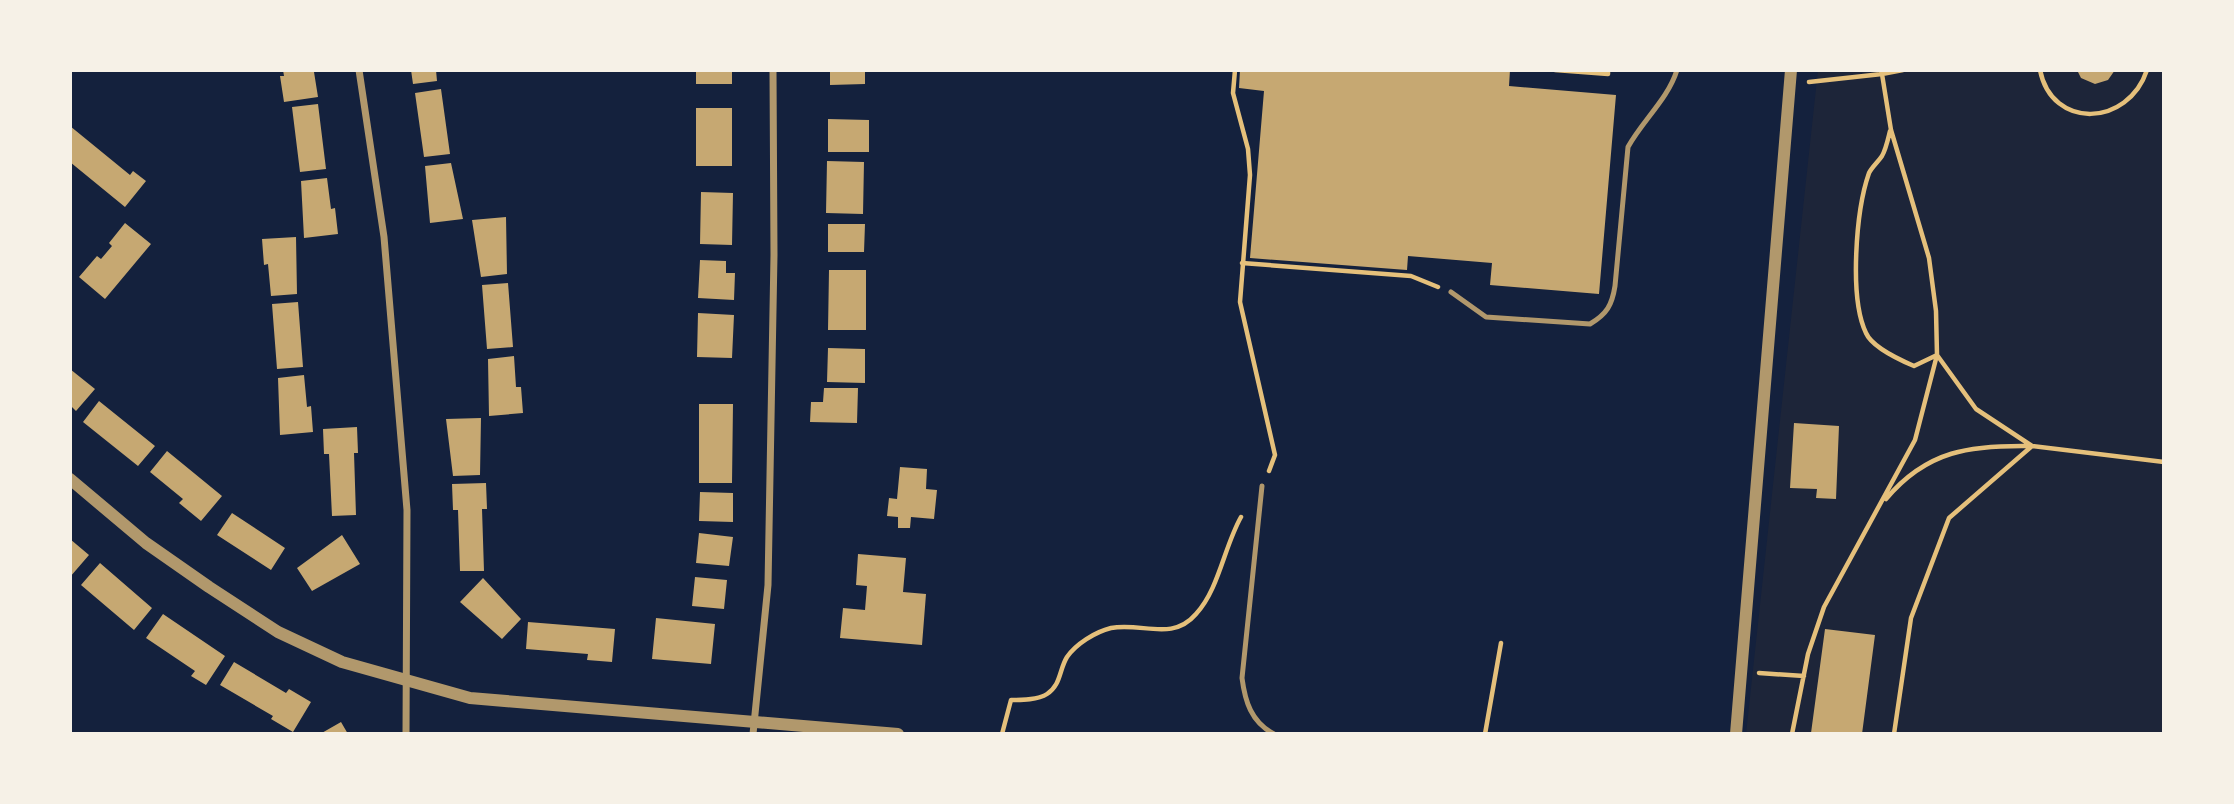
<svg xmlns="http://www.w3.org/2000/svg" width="2234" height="804" font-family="Montserrat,sans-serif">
	<rect width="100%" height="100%" fill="#14213d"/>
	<path fill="#1d2539" d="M1818 70H2164V734H1746Z"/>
	<path fill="#c6a872" d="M283 70 314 72 318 97 284 102 280 76H284Z
		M411 70H436L437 81 413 84Z
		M696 70H732V84H696Z
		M830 70H865V84L830 85Z
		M1240 70H1510L1509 86 1616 95 1599 294 1490 285 1492 263 1408 256 1407 270 1250 258 1264 91 1239 88Z
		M2077 70H2115L2108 80 2095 84 2081 78Z
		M441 89 450 154 424 157 415 93Z
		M318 104 326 169 300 172 292 107Z
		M696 108H732V166H696Z
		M828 119 869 120V152H828Z
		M70 126 130 175 133 171 146 181 125 207 70 162Z
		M827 161 864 162 863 214 826 213Z
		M451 163 463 219 430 223 425 166Z
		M327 178 331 209 335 208 338 234 304 238 301 181Z
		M701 192 733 193 732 245 700 244Z
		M506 217 507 274 481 277 472 220Z
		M125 223 151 244 105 299 79 277 97 256 101 259 112 246 109 243Z
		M828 224H865L864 252H828Z
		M296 237 297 294 271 296 268 264 264 265 262 239Z
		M700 260 726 261V273H735L734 300 698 298Z
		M829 270H866V330H828Z
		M508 283 513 347 487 349 482 285Z
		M298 302 303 367 277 369 272 304Z
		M698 313 734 315 732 358 697 357Z
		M828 348 865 349V383L827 382Z
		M514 356 516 387H521L523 413 489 416 488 359Z
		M70 369 95 389 76 411 70 405Z
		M304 375 307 407 311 406 313 432 280 435 278 378Z
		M824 388H858L857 423 810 422 811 402H823Z
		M99 401 155 446 138 466 83 422Z
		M699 404H733L732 483H699Z
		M481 418 480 475 453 476 446 419Z
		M1794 423 1839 426 1836 499 1816 498 1817 489 1790 488Z
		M357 427 358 453H354L356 515 332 516 329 454H324L323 429Z
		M167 451 222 496 201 521 179 503 183 499 150 472Z
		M900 467 927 469 926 489 937 490 934 519 911 517 910 528H898V517L887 516 889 498 897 499Z
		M486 483 487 509H482L484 571H460L458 510H453L452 484Z
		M700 492 733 493V522L699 521Z
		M232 513 285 548 271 570 217 535Z
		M699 533 733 537 729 566 696 563Z
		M342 535 360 564 312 591 297 568Z
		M70 539 89 555 70 577Z
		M858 554 906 558 903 592 926 594 922 645 840 638 843 608 865 610 867 586 856 585Z
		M100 563 152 608 134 630 81 585Z
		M695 577 727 580 724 609 692 606Z
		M483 578 521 619 502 639 460 602Z
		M163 614 225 656 206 685 191 676 195 671 146 638Z
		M656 618 715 624 711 664 652 659Z
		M528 622 615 629 612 662 587 660 588 654 526 649Z
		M1825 629 1875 635 1862 734 1811 733Z
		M234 662 286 693 289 689 311 702 293 732 271 719 273 716 220 685Z
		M341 722 348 734H320Z"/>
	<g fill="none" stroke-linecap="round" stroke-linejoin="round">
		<path stroke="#e5c07b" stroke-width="4.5" d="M1235 70 1233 93 1248 149 1250 175 1240 302 1275 455 1269 471
			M1555 70 1608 74V70
			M1881 70 1882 74 1903 70
			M2040 70C2052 130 2128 127 2147 70
			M1809 82 1882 74 1891 130 1929 258 1936 311 1937 355 1976 409 2032 446 2164 462
			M1890 131C1888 139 1886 149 1882 156 1878 162 1872 167 1869 173 1856 210 1849 298 1866 333 1872 347 1900 360 1914 366L1937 355
			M1242 263 1411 276 1438 287
			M1886 499C1927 450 1971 445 2031 446
			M1759 673 1804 676
			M1002 734 1011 700C1022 700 1038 700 1047 694 1061 685 1059 670 1067 657 1076 644 1095 632 1111 628 1142 622 1172 642 1196 614 1219 589 1224 547 1241 517
			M1485 734 1501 643
			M1792 734 1808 654 1824 607 1915 440 1937 355
			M1894 734 1911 618 1949 518 2032 446"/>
		<path stroke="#b1986c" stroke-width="5" d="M1451 292 1486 317 1590 324C1607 314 1612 305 1615 286L1628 147C1643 120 1668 99 1677 70
			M1262 486 1242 678C1245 701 1251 722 1274 734"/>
		<path stroke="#b1986c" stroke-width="7" d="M359 70 384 237 407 510 406 734
			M753 734 768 585 774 255 773 70"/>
		<path stroke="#b1986c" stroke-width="12" d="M70 479 146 543 209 587 278 632 342 662 470 698 898 734
			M1736 734 1791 70"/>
	</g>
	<rect width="2234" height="804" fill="none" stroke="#f6f1e7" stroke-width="144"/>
</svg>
